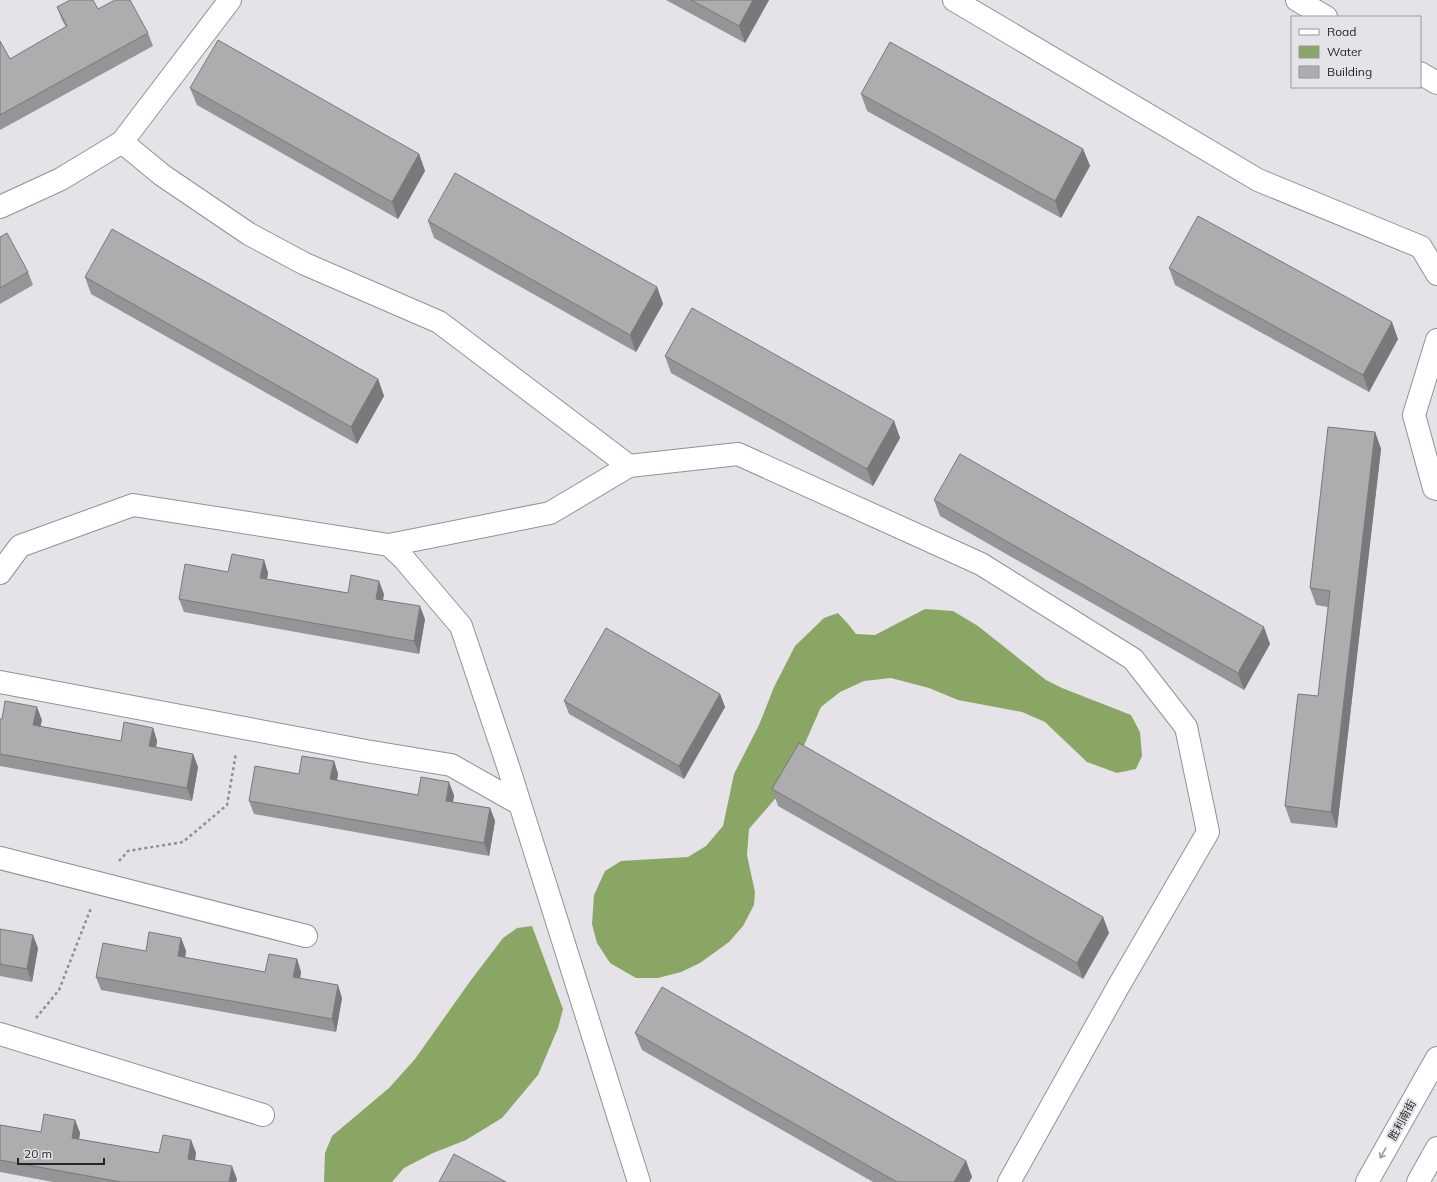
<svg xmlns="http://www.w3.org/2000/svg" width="1437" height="1182" font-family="Mulish,'Noto Sans SC',sans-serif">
	<rect width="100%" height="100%" fill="#e5e3e7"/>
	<path fill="#8aa664" d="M925 609 953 611 978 626 1046 680 1062 688 1131 715 1140 732 1142 756 1136 769 1117 773 1087 762 1045 722 1022 712 958 700 929 688 891 678 864 681 840 692 821 707 786 786 749 829 747 855 755 892 754 905 743 926 729 942 700 963 681 972 658 978H636L610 963 597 943 592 924 594 895 605 871 621 861 688 857 706 846 723 826 734 774 759 725 774 687 795 646 824 618 838 613 849 625 856 634 875 635Z
		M532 926 563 1009 558 1028 538 1075 502 1118 466 1140 433 1153 404 1168 392 1182H324L325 1153 332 1136 389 1088 415 1059 471 980 503 938 517 928Z"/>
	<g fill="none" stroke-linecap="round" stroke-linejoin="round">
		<defs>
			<path id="minor" d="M954 0 1258 180 1421 247 1437 274
				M1297 0 1326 17
				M1420 73 1437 83
				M122 142 162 175 249 234 305 264 439 322 629 466
				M0 207 61 179 122 142 230 0
				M1437 340 1414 415 1434 488 1437 489
				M389 545 404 559 461 626 509 769 639 1182
				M0 573 20 546 133 505 389 545 550 513 629 466 738 454 981 564 1133 659 1186 727 1208 832 1118 987 1009 1182
				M0 682 366 751 451 765 520 804
				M0 858 306 936
				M0 1034 263 1115"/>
			<path id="major" d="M1367 1182 1437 1058
				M1418 1182 1437 1148"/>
		</defs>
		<use href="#minor" stroke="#939195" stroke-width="24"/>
		<use href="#major" stroke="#939195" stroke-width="24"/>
		<path stroke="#8f8e90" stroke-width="2.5" stroke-dasharray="3 3" stroke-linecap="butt" d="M119 861 128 851 183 842 227 805 236 753
			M36 1018 59 990 91 908"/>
		<use href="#minor" stroke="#fff" stroke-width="22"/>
		<use href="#major" stroke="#fff" stroke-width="22"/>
	</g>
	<path fill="#959496" d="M666 0H769L745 43Z
		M57 7 98 9 148 33 153 46 0 130V41L10 59 66 27 62 20Z
		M190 88 419 154 425 171 398 219 197 105Z
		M861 94 1083 149 1090 166 1061 218 867 111Z
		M428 221 657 287 663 304 636 352 434 238Z
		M0 237 28 272 33 285 0 304Z
		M1169 268 1398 339 1369 392 1175 285Z
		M85 277 378 379 384 396 357 444 91 294Z
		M665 356 894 421 900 438 873 486 671 373Z
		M1375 432 1381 449 1337 828 1291 823 1285 806 1318 696 1328 607 1316 605 1310 588Z
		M934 500 1270 644 1244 690 940 516Z
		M264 560 268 573 267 579 348 593 384 594 383 600 425 619 419 654 184 612 179 599 228 572Z
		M720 694 725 707 684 779 569 714 564 701Z
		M0 719 42 720 40 726 121 741 153 728 157 741 156 747 193 754 198 767 192 801 0 766Z
		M334 761 338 774 337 781 418 795H454L453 802 490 808 495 821 489 856 254 814 249 801 299 774Z
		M772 789 1103 917 1109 933 1083 979 778 806Z
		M0 929 38 948 32 982 0 976Z
		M181 938 186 951 185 958 265 972 297 959 301 972 300 978 342 998 336 1032 101 990 96 977Z
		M635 1033 966 1161 972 1177 969 1182H873L642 1050Z
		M75 1120 80 1133 79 1139 159 1153 191 1140 196 1153 195 1160 237 1179 236 1182H53L0 1172V1125L41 1132Z"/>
	<path fill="#79787a" d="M753 0H769L745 43 739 26Z
		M1083 149 1090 166 1061 218 1055 201Z
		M419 154 425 171 398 219 392 202Z
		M657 287 663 304 636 352 630 335Z
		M1392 322 1398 339 1369 392 1363 375Z
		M378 379 384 396 357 444 351 427Z
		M894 421 900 438 873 486 867 469Z
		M1375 432 1381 449 1337 828 1331 812Z
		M264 560 268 573 265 591 260 578Z
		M379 581 384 594 380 612 376 599Z
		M420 606 425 619 419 654 414 641Z
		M1264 627 1270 644 1244 690 1238 673Z
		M720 694 725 707 684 779 679 766Z
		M37 707 42 720 38 738 33 725Z
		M153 728 157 741 154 759 149 746Z
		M193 754 198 767 192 801 187 788Z
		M334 761 338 774 335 792 330 779Z
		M449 782 454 795 451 814 446 801Z
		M490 808 495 821 489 856 484 843Z
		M1103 917 1109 933 1083 979 1077 963Z
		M33 935 38 948 32 982 27 969Z
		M181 938 186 951 183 969 178 956Z
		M297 959 301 972 298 990 293 977Z
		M338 985 342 998 336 1032 332 1019Z
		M75 1120 80 1133 77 1151 72 1138Z
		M191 1140 196 1153 193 1172 188 1159Z
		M966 1161 972 1177 969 1182H954Z
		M232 1166 237 1179 236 1182H229Z"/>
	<path fill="#adacaf" stroke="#79787a" d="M70 0H93L98 9 115 0H130L148 33 0 115V41L10 59 67 26 57 7Z
		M691 0H753L739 26Z
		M218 40 419 154 392 202 190 88Z
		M890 42 1083 149 1055 201 861 94Z
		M455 173 657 287 630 335 428 221Z
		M1198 216 1392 322 1363 375 1169 268Z
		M112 229 378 379 351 427 85 277Z
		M7 233 28 272 0 288V237Z
		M692 308 894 421 867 469 665 356Z
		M1328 427 1375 432 1331 812 1285 806 1298 694 1318 696 1330 591 1310 588Z
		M960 454 1264 627 1238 673 934 500Z
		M232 554 264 560 260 578 348 593 351 575 379 581 376 599 420 606 414 641 179 599 185 564 228 572Z
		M606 628 720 694 679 766 564 701Z
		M5 701 37 707 33 725 121 741 124 722 153 728 149 746 193 754 187 788 0 754V719H2Z
		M799 743 1103 917 1077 963 772 789Z
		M302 756 334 761 330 779 418 795 421 777 449 782 446 801 490 808 484 843 249 801 255 766 299 774Z
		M0 929 33 935 27 969 0 964Z
		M149 932 181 938 178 956 265 972 269 954 297 959 293 977 338 985 332 1019 96 977 103 943 146 951Z
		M662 987 966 1161 954 1182H897L635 1033Z
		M44 1114 75 1120 72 1138 159 1153 163 1135 191 1140 188 1159 232 1166 229 1182H121L0 1160V1125L41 1132Z
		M454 1154 506 1182H439Z"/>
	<defs><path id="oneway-shaft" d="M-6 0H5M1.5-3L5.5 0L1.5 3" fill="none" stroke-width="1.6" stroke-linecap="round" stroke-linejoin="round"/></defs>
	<use stroke="#9d9d9d" href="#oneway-shaft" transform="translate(1383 1153) rotate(119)"/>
	<g text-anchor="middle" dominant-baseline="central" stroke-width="4" stroke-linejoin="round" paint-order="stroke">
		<g font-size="11" fill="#262526" stroke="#e5e3e7">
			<text transform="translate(1402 1120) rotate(-61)">胜利南街</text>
		</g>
	</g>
	<rect x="1291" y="16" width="130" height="72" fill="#e5e3e7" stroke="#99979a"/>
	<rect x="1299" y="29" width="20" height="6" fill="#ffffff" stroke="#99979a"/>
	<text x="1327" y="36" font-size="12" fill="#262526">Road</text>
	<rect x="1299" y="46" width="20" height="12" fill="#8aa664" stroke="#99979a"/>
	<text x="1327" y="56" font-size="12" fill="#262526">Water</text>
	<rect x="1299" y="66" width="20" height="12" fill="#adacaf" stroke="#99979a"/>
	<text x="1327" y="76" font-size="12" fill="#262526">Building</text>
	<path d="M18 1158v6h86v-6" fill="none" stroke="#262526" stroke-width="2"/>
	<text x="24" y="1158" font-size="12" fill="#262526" stroke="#e5e3e7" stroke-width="3" paint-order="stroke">20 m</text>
</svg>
